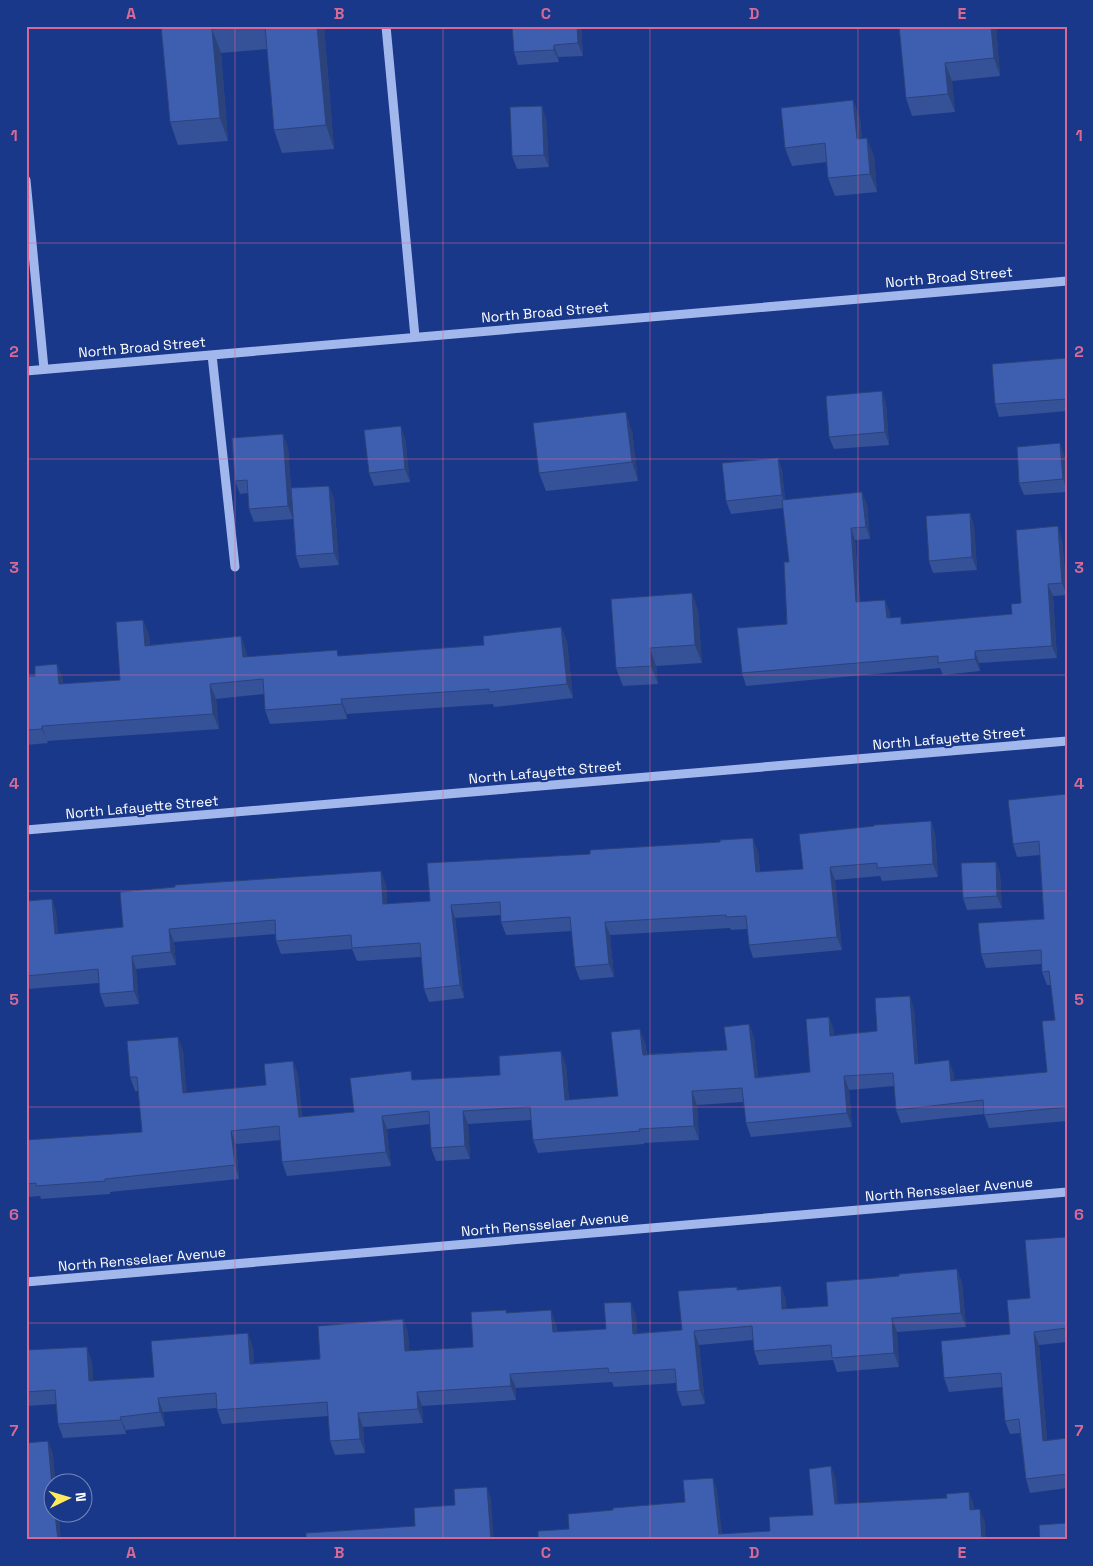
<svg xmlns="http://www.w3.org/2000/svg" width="1093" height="1566" font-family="'Space Grotesk',sans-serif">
	<rect width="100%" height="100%" fill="#193889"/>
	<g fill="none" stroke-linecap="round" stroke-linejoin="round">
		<path stroke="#a2b8ed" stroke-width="9" d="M386 26 415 337
			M26 180 44 369
			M212 355 235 567
			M26 371 1067 281
			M26 830 1067 741
			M26 1282 1067 1192"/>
	</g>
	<path fill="#355197" d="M161 26H324L334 149 282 153 274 130 267 49 221 53 228 141 178 145 170 122Z
		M581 26 583 56 558 57 559 62 518 65 514 52Z
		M899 26H996L1000 76 952 81 955 112 912 116 906 98Z
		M853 100 860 119 862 139 874 156 877 192 835 196 828 178 827 162 792 166 785 148Z
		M546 118 549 167 517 169 512 156Z
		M1067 358V411L999 417 995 404Z
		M882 391 886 404 889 445 834 449 829 437Z
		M632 431 638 481 546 491 539 473Z
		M405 438 410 482 374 486 369 473Z
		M288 447 291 488 334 498 339 565 300 568 296 556 293 519 254 522 249 509 248 493 240 494 235 481Z
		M1065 456 1067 492 1024 495 1019 483Z
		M778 458 782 470 785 500 867 504 870 539 855 540 860 602 890 612V618L903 624 1012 614 1021 603 1062 539 1067 595 1053 596 1057 658 979 663 980 671 943 675 940 668 746 686 742 673 787 624 789 562 783 508 731 514 726 501Z
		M970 513 974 526 977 570 933 573 929 561Z
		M692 593 698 611 702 663 656 666 658 684 623 686 616 668Z
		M143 620 149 635 150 645 241 636 246 651 247 657 339 656 484 645 561 627 567 642 573 698 494 707 493 704 347 714V719L270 724 265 710 264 694 216 699 219 729 47 741 48 743 26 745V676L63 678V684L120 680Z
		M1067 794V1121L989 1128 984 1114 901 1123 896 1110 894 1086 849 1090 852 1127 751 1137 746 1123 744 1102 697 1105 699 1140 644 1143V1144L538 1153 533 1140 531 1120 468 1124 470 1159 436 1161 431 1148 430 1124 387 1129 391 1166 287 1176 282 1162 281 1140 236 1144 239 1179 110 1192V1194L41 1199 40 1196 26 1197V1140L142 1132 138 1091H135L130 1077 183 1050 186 1093 266 1085 293 1061 298 1074 302 1117 354 1112 414 1080 500 1075 566 1064 569 1100 618 1096 645 1042 647 1054 727 1050 749 1024 754 1038 758 1077 810 1072 829 1017 834 1031V1035L877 1031 914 1009 918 1063 954 1074V1080L1047 1072 1055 1020 1051 985H1047L1042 972V964L986 968 981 954 1044 919 1040 855 1017 857 1013 844Z
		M931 821 935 834 938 877 882 881 880 876 835 880 842 950 753 958 749 945 747 929 731 930 730 928 610 935 614 977 580 980 575 967 572 931 506 935 501 922V915L455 918 464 998 429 1002 424 989 421 957 357 961 352 949 281 954 276 941V934L174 942 176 965 136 969 139 1004 105 1007 100 994 99 983 28 989 26 984V901L52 899 56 912 58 934 123 927 386 884 387 904 430 901 758 851 760 872 803 869Z
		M996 862 1000 874 1002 908 967 910 963 898Z
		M1067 1237V1342L1039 1345 1047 1440 1067 1438V1488L1030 1493 1026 1479 1020 1433 1010 1434 1005 1421 1002 1387 949 1392 944 1378 1010 1334 1030 1298Z
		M957 1269 962 1283 966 1327 897 1332 899 1367 837 1372 833 1360 759 1365 754 1351 753 1340 699 1345 705 1404 682 1406 677 1392 676 1383 614 1387 612 1382 516 1388V1400L422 1406 423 1423 363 1427 365 1453 335 1455 330 1441 328 1416 222 1424 217 1410V1408L163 1412 165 1426 126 1430V1434L63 1438 58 1424 56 1404 26 1406V1350L92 1361 93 1381 154 1377 253 1347 254 1363 320 1359 403 1319 408 1333 409 1351 473 1347 506 1310 507 1313 556 1324 557 1332 606 1329 636 1316 637 1333 682 1330 737 1287 738 1290 781 1286 786 1300V1309L828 1306 899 1276Z"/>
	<path fill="#2b427b" d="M317 26H324L334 149 326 125Z
		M577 26H581L583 56 578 43Z
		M991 26H996L1000 76 994 58Z
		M212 29 221 53 228 141 220 118Z
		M554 45 558 57 559 62 554 50Z
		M945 63 952 81 955 112 948 94Z
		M853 100 860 119 864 157 857 139Z
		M542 106 546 118 549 167 544 155Z
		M867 138 874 156 877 192 870 174Z
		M882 391 886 404 889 445 885 432Z
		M626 412 632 431 638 481 632 462Z
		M401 426 405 438 410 482 405 469Z
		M283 434 288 447 293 519 288 506Z
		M1060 443 1065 456 1067 490 1063 479Z
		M778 458 782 470 786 508 782 495Z
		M329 486 334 498 339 565 334 553Z
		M862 492 867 504 870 539 866 527Z
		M970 513 974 526 977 570 972 557Z
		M1058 526 1062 539 1067 595 1062 583Z
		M851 528 855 540 860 614 856 602Z
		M1048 584 1053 596 1057 658 1052 646Z
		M692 593 698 611 702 663 695 645Z
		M885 600 890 612 891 630 887 618Z
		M143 620 149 635 151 660 145 646Z
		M561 627 567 642 573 698 567 684Z
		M241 636 246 651 248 672 243 657Z
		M650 648 656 666 658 684 651 666Z
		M975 651 979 663 980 671 975 659Z
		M57 664 63 678 64 699 59 684Z
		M210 684 216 699 219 729 213 714Z
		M341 699 347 714V719L342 704Z
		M42 726 47 741 48 743 42 729Z
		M931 821 935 834 938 877 933 864Z
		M753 838 758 851 761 885 756 872Z
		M996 862 1000 874 1002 908 997 896Z
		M830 867 835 880 842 950 837 937Z
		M381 871 386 884 388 917 383 904Z
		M52 899 56 912 59 947 55 934Z
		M451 905 455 918 464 998 460 985Z
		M605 922 610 935 614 977 609 964Z
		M169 929 174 942 176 965 171 952Z
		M132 956 136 969 139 1004 134 991Z
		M910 996 914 1009 919 1077 915 1064Z
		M829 1017 834 1031 835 1049 830 1036Z
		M749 1024 754 1038 760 1091 755 1078Z
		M640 1029 645 1042 648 1068 643 1055Z
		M178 1037 183 1050 188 1106 183 1093Z
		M561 1051 566 1064 570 1113 565 1100Z
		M949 1060 954 1074 956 1094 951 1081Z
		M293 1061 298 1074 304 1130 299 1117Z
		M844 1076 849 1090 852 1127 847 1113Z
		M692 1091 697 1105 699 1140 694 1126Z
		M463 1111 468 1124 470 1159 465 1146Z
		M382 1116 387 1129 391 1166 386 1152Z
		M231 1131 236 1144 239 1179 235 1165Z
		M957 1269 962 1283 966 1327 961 1313Z
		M781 1286 786 1300 787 1323 782 1309Z
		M631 1302 636 1316 638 1348 633 1334Z
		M551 1310 556 1324 558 1346 553 1332Z
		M892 1318 897 1332 899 1367 894 1353Z
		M403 1319 408 1333 410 1365 405 1351Z
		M694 1331 699 1345 705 1404 700 1390Z
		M1034 1332 1039 1345 1048 1454 1043 1441Z
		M248 1333 253 1347 255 1378 250 1364Z
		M87 1347 92 1361 94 1395 89 1381Z
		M510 1374 516 1388V1400L511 1386Z
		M417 1392 422 1406 423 1423 418 1409Z
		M158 1398 163 1412 165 1426 160 1412Z
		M358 1413 363 1427 365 1453 360 1439Z
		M120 1417 126 1430V1434L121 1420Z
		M48 1441 53 1453 56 1484H52Z
		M831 1466 836 1479 839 1517 835 1504Z
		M713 1478 717 1490 723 1540 719 1534Z
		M487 1487 491 1499 494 1540H491Z
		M969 1492 974 1505 975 1523 970 1510Z
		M980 1509 985 1522 986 1540H982Z
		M55 1514H59L61 1540H58Z"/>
	<path fill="#3e5eb0" stroke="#2b427b" d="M161 26H247L212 29 220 118 170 122Z
		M265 26H317L326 125 274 130Z
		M512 26H577L578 43 554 45V50L514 52Z
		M899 26H991L994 58 945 63 948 94 906 98Z
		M853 100 857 139 867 138 870 174 828 178 825 143 785 148 781 108Z
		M542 106 544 155 512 156 510 107Z
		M1067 358V399L995 404 992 364Z
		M882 391 885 432 829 437 826 396Z
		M626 412 632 462 539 473 533 423Z
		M401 426 405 469 369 473 364 430Z
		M283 434 288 506 249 509 247 480 235 481 232 438Z
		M1060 443 1063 479 1019 483 1017 447Z
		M778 458 782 495 726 501 722 463Z
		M329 486 334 553 296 556 291 488Z
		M862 492 866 527 851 528 856 602 885 600 887 618 901 617V624L1012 614 1011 604 1021 603 1016 530 1058 526 1062 583 1048 584 1052 646 975 651V659L938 663V656L742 673 737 628 787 624 784 562H789L782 500Z
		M970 513 972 557 929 561 926 516Z
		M692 593 695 645 650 648 651 666 616 668 611 599Z
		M143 620 145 646 241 636 243 657 337 650 338 656 484 645 483 636 561 627 567 684 489 692V689L341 699 342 704 265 710 263 679 210 684 213 714 42 726V729L26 730V676H35V666L57 664 59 684 120 680 116 622Z
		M1067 794V1107L984 1115 983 1100 896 1110 893 1073 844 1076 847 1113 746 1123 742 1088 692 1091 694 1126 639 1129 640 1131 533 1140 530 1107 463 1111 465 1146 431 1148 429 1111 382 1116 386 1152 282 1162 279 1126 231 1131 235 1165 105 1179V1181L36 1186V1183L26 1184V1140L142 1132 137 1077H130L127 1041 178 1037 183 1093 266 1085 264 1064 293 1061 299 1117 354 1112 350 1078 411 1071 412 1080 500 1075 499 1056 561 1051 565 1100 618 1096 611 1032 640 1029 643 1055 727 1050 724 1027 749 1024 755 1078 810 1072 806 1019 829 1017 830 1036 877 1031 875 998 910 996 915 1064 949 1060 951 1081 1047 1072 1042 1021 1055 1020 1049 971 1042 972 1041 950 981 954 978 923 1044 919 1039 841 1013 844 1008 800Z
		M931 821 933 864 877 868V863L830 867 837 937 749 945 746 916 726 917V915L605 922 609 964 575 967 570 917 501 922 500 902 451 905 460 985 424 989 420 943 352 948 351 935 276 941 275 920 169 929 171 952 132 956 134 991 100 994 98 969 26 976V901L52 899 55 934 123 927 120 892 175 887V885L381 871 383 904 430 901 427 863 590 854V850L720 842V840L753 838 756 872 803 869 799 834 874 826V825Z
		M996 862 997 896 963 898 961 863Z
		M1067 1237V1328L1034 1332 1043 1441 1067 1438V1474L1026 1479 1019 1419 1005 1421 1001 1373 944 1378 941 1341 1010 1334 1007 1300 1030 1298 1025 1240Z
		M957 1269 961 1313 892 1318 894 1353 832 1358 831 1345 754 1351 752 1326 694 1331 700 1390 677 1392 675 1369 609 1373 608 1368 510 1374 511 1386 417 1392 418 1409 358 1413 360 1439 330 1441 327 1402 217 1410 216 1393 158 1398 160 1412 120 1417 121 1420 58 1424 55 1390 26 1392V1350L87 1347 89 1381 154 1377 151 1341 248 1333 250 1364 320 1359 318 1326 403 1319 405 1351 473 1347 471 1312 506 1310V1313L551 1310 553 1332 606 1329 604 1303 631 1302 633 1334 682 1330 678 1291 737 1287V1290L781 1286 782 1309 828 1306 826 1282 899 1276V1274Z
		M48 1441 52 1485V1514H55L58 1540H26V1443Z
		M831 1466 835 1504 947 1498 946 1494 969 1492 970 1510 980 1509 982 1540H538V1531L569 1529 568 1514 613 1510V1508L685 1502 683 1480 713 1478 719 1534 770 1531 769 1517 813 1515 809 1469Z
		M487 1487 491 1540H306V1533L415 1526 414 1508 455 1505 454 1489Z
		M1067 1523V1540H1040L1039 1525Z"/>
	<path fill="none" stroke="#d76994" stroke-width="1" stroke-opacity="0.55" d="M235 26V1540M443 26V1540M650 26V1540M858 26V1540M26 243H1067M26 459H1067M26 675H1067M26 891H1067M26 1107H1067M26 1323H1067"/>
	<g text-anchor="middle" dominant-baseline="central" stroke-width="4.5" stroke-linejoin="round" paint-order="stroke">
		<g font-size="14" fill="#fff" stroke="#193889">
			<text transform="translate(949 277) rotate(-5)">North Broad Street</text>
			<text transform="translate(545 312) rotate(-5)">North Broad Street</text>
			<text transform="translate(142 347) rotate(-5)">North Broad Street</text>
			<text transform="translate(949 738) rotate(-5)">North Lafayette Street</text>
			<text transform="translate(545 772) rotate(-5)">North Lafayette Street</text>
			<text transform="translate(142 807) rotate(-5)">North Lafayette Street</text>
			<text transform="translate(949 1189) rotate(-5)">North Rensselaer Avenue</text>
			<text transform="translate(545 1224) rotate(-5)">North Rensselaer Avenue</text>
			<text transform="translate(142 1259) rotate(-5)">North Rensselaer Avenue</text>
		</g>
	</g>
	<rect width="1093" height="1566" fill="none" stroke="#193889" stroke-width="55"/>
	<g transform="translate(68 1498) rotate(85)"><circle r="24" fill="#193889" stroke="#7588b8"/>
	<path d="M0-4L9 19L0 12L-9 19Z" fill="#ffea5e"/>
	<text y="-8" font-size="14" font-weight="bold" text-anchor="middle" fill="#ffffff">N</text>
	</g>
	<rect x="28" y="28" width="1038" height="1510" fill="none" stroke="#d76994" stroke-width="2"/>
	<g font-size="16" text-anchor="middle" font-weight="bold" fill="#d76994">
		<text x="131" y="19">A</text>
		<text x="339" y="19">B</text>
		<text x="546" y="19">C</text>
		<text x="754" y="19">D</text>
		<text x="962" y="19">E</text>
		<text x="14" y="141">1</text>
		<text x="1079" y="141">1</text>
		<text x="14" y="357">2</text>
		<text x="1079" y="357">2</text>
		<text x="14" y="573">3</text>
		<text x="1079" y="573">3</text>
		<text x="14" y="789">4</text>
		<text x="1079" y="789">4</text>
		<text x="14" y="1005">5</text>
		<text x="1079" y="1005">5</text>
		<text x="14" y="1220">6</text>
		<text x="1079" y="1220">6</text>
		<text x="14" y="1436">7</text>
		<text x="1079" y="1436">7</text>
		<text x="131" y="1558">A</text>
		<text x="339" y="1558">B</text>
		<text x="546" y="1558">C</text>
		<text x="754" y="1558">D</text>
		<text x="962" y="1558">E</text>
	</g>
</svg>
